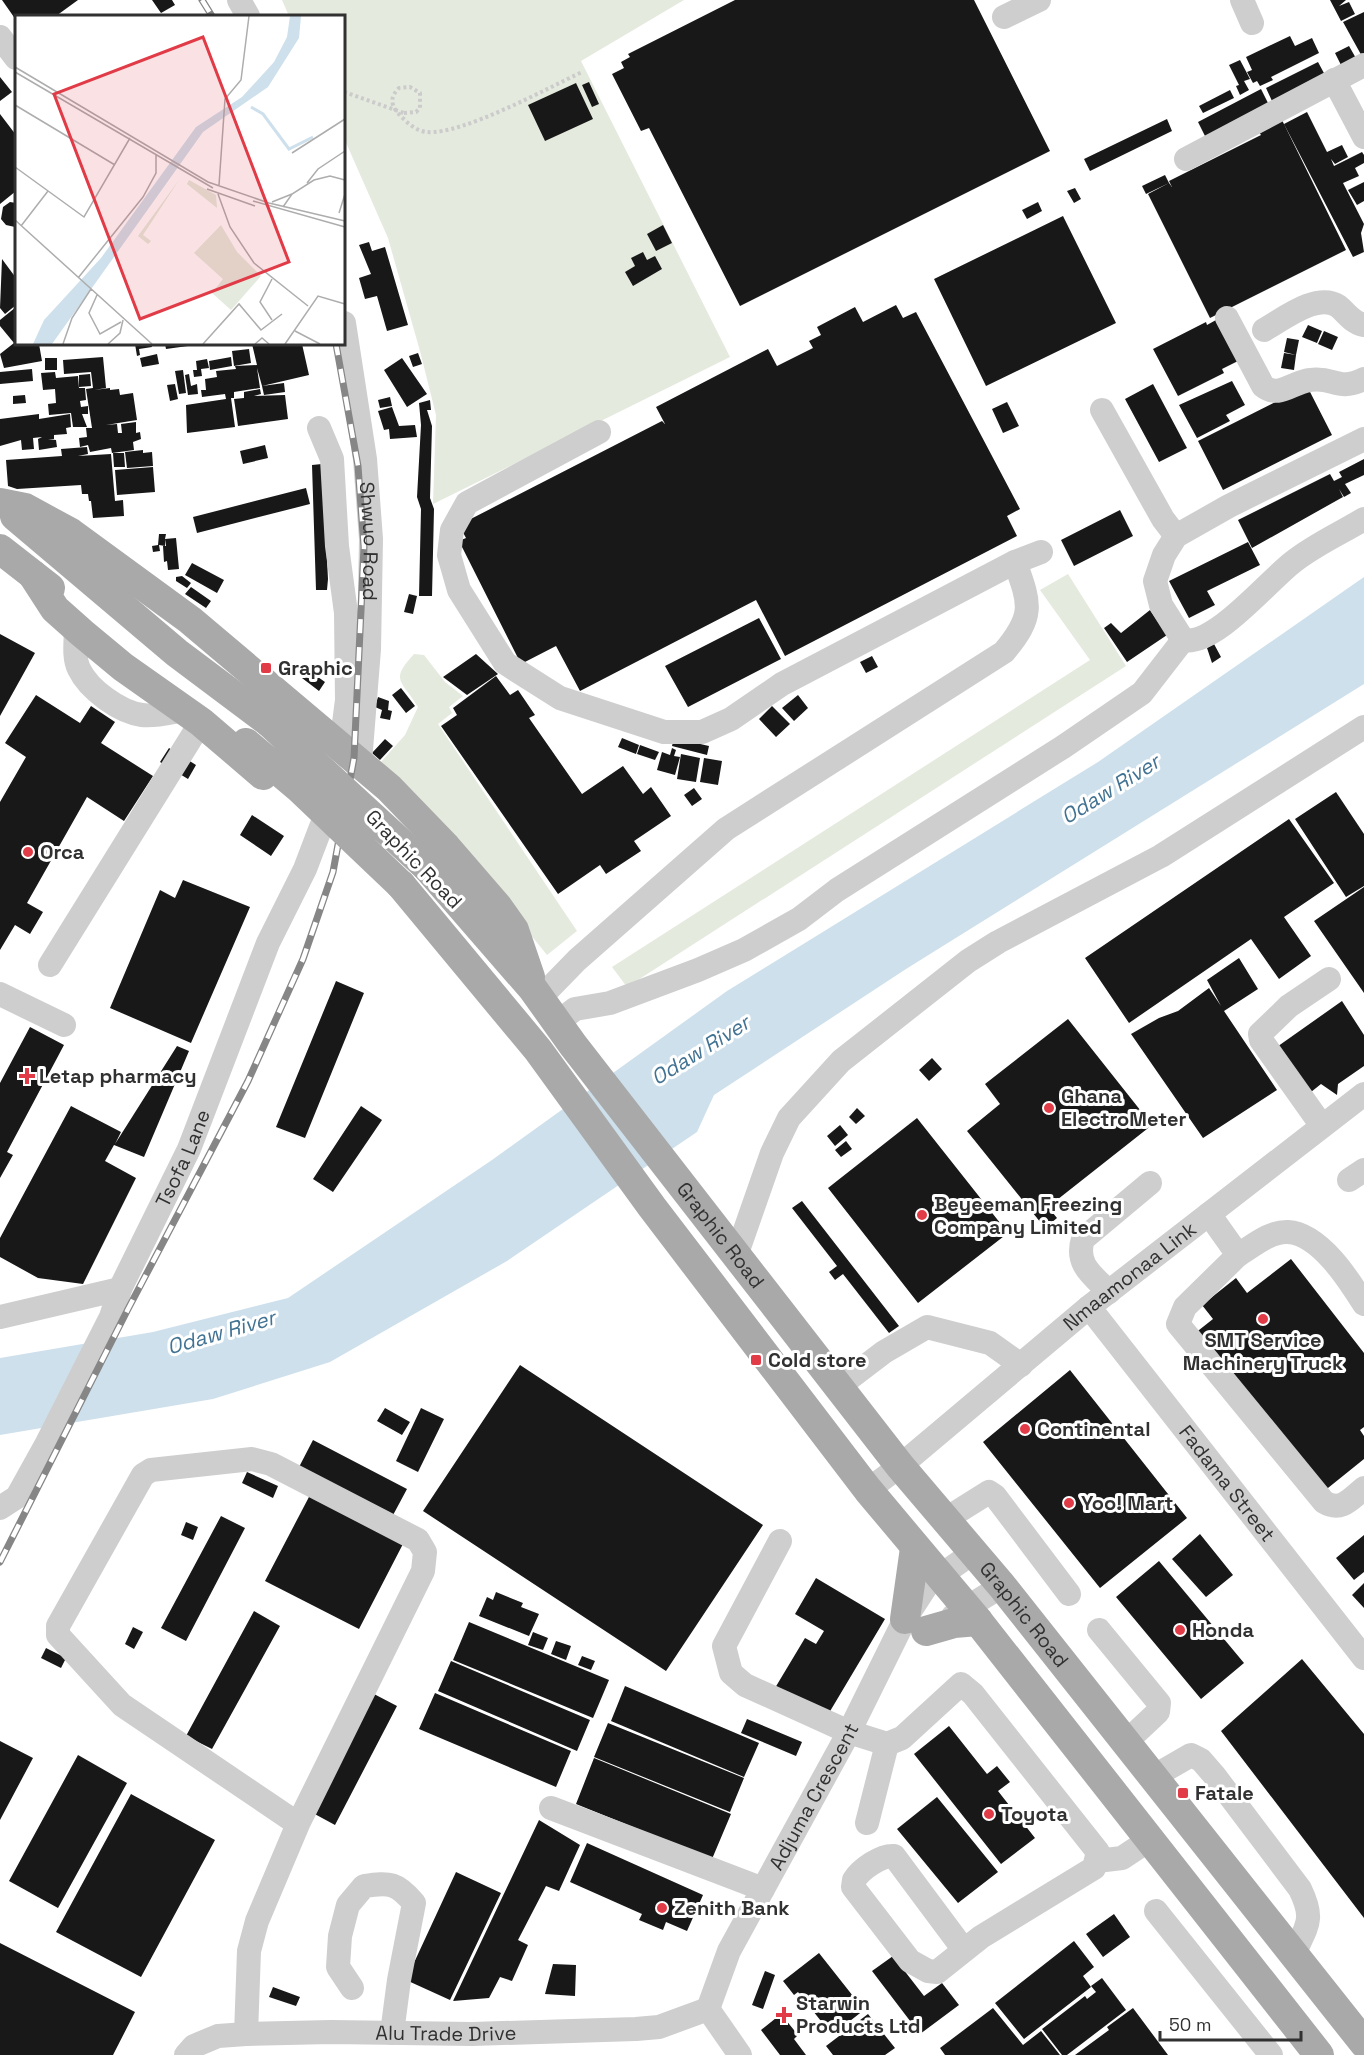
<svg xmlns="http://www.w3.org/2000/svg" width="1364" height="2055" font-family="'Space Grotesk',sans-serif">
	<rect width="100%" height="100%" fill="#fff"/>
	<path fill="#e4eadd" d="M282 0H684L581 61 730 357 433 504 436 415 420 351 388 238 344 138V16H289Z
		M1068 574 1126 666 627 987 612 967 1090 660 1040 590Z
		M414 654 424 655 445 682 463 696 449 707 452 713 438 724 577 931 547 955 471 861 381 762 405 735 418 707C402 680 389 681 414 654Z"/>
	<path fill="#cee0ec" d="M1364 577V684L906 969 714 1095 697 1132 507 1261 330 1362 213 1399 0 1435V1358L153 1332 288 1298 492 1160 727 991 1098 762Z"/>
	<path fill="#181818" d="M2 0H78L56 16 46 14 43 16H16V20Z
		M152 0H172L175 5 161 13Z
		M735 0H974L1050 151 740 306 649 128 641 131 612 74 624 68 621 62 630 57 628 54Z
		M1330 0H1346L1339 6 1349 2 1355 14 1341 21Z
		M1364 12V60L1343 22Z
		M1290 36 1295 46 1312 38 1319 53 1271 77 1273 80 1260 86 1257 81 1253 83 1247 72 1252 70 1246 57Z
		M1349 46 1357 60 1342 67 1335 53Z
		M1240 60 1250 79 1244 81 1249 90 1240 95 1236 86 1239 85 1229 65Z
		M1318 62 1325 75 1272 101 1266 88Z
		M0 77 12 92 0 101Z
		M589 82 599 104 592 107 582 85Z
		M576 83 593 119 545 141 528 105Z
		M1261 89 1269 105 1206 138 1198 122Z
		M1230 90 1234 98 1203 113 1199 106Z
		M1307 112 1327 152 1342 145 1348 157 1335 164 1331 159 1334 166 1362 152 1364 155V163L1355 168 1359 176 1343 183 1364 224 1361 233 1364 252 1353 257 1284 124Z
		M0 114 16 135V191L0 204Z
		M1280 116 1346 250 1210 318 1148 194 1169 183 1172 187 1169 181 1261 135 1256 128Z
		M1167 119 1172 131 1090 171 1084 159Z
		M1165 175 1169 183 1146 194 1142 186Z
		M1364 182V201L1357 205 1348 190Z
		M1075 188 1081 199 1074 203 1067 191Z
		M10 202 16 203 15 227 6 225 1 219 3 207Z
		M1038 202 1042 211 1027 219 1022 210Z
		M1063 216 1116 323 986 386 934 279Z
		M663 225 672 243 656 251 647 234Z
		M369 242 372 251 385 247 408 325 387 331 377 296 365 299 359 278 371 274 359 245Z
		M643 252 647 260 655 256 662 269 633 286 625 272 635 266 631 258Z
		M2 259 16 278V305L5 314 0 308Z
		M896 305 903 318 916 312 1020 509 1007 516 1017 536 785 656 756 600 580 691 556 646 521 664 459 541 466 538 459 525 662 421 665 424 656 407 768 349 777 366 813 348 809 341 821 335 817 327 855 307 863 322Z
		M16 307V344H39L42 361 4 368 0 354 14 343 0 326V320Z
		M1216 320 1238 361 1222 369 1224 373 1178 396 1153 349 1206 322 1207 325Z
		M1308 325 1322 331 1317 343 1302 337Z
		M1324 331 1338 337 1332 350 1318 344Z
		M1287 338 1299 340 1296 355 1284 352Z
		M135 344H151L152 347 139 349 140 355 137 356Z
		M165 344H195V345L166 349Z
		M252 344H302L309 375 262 386 257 368 260 388 234 392V398H231L235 427 187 433 186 405 226 399 225 394 202 397 201 390H206L205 379 217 377 216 371 236 369 235 366 257 365Z
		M249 349 251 363 234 366 232 351Z
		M418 353 422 364 413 367 409 356Z
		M1284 353 1296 355 1294 370 1281 368Z
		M157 354 159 364 142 367 140 358Z
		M103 357 106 388 94 390 110 388V390L119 389 120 395 133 393 137 420 106 425 117 424 118 433H122L121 424 136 422V433L140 432 141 439 133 442 134 450 112 453 111 448 90 452 88 445 80 447 79 438 87 437 86 428H92L86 389 93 388 91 372 64 374 63 360Z
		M231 357 232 366 210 370 209 361Z
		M45 358H57V370H45Z
		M402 358 427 394 407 407 384 370Z
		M207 359 209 368 201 369 202 376 194 377 193 370H197L196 361Z
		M32 369 33 381 0 384V372Z
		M183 370 186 393 179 394 175 371Z
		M55 372 56 378 78 376 79 388H85L86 400 80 401 81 407 88 406V414H82L87 427H73L71 413 49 415 48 404 56 403 55 389 43 390 41 373Z
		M90 374 91 386 79 387V375Z
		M189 374 191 386 197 384 198 394 188 395 185 375Z
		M1232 381 1245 405 1226 415 1230 421 1197 438 1179 405Z
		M284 383 285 392 264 395 262 386Z
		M175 384 178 399 170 401 167 385Z
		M1153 384 1187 448 1159 462 1125 399Z
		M1307 386 1332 435 1223 490 1198 441Z
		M260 389 261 394 254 396 285 395 288 419 238 426 234 399 244 398V392Z
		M25 395 26 403 13 404V396Z
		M390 397 392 406 380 408 378 400Z
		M430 400 431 410H427L432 426 430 498 434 509 432 596H419L421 509 417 497 421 425 419 403Z
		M1007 402 1019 426 1003 433 992 409Z
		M392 407 399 426 415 425 417 437 390 439 389 429 384 430 378 411Z
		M39 414V419L70 414 71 427 66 428 67 434 54 435V439H48L56 440 57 447 39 450 38 439 42 437 33 438 34 449 22 450 21 440 0 446V419Z
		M265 445 268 458 243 464 240 451Z
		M87 447 88 454 78 456 111 454 115 501 123 500 124 516 93 518 91 501H89L88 494H82L81 485 17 489 8 486 6 460 62 456 61 449Z
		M143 450V453L152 452 153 466 127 468 125 452Z
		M113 453H124L125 467H114Z
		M1364 459V475L1345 484 1351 493 1344 497 1339 489 1343 497 1252 548 1238 520 1330 474 1334 481 1342 477 1339 472Z
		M322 464 328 579 327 590H316L312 465Z
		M153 467 155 492 117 495 115 470Z
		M306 488 310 504 197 533 193 517Z
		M1120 510 1133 536 1074 566 1061 540Z
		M159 534H166L165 539 176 538 179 569 168 570 167 561 164 562 163 546H170H166L165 539V546L159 545 160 551 153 552 152 546 158 545Z
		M1248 542 1260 565 1207 591 1215 605 1189 618 1169 581Z
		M192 563 224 580 217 593 185 575Z
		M182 576 191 583 187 588 176 581V577Z
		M191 587 211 601 206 608 185 594Z
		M409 594 417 596 413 614 404 612Z
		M1150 610 1167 635 1127 662 1104 628 1111 623 1121 633Z
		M759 618 781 659 688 707 665 666Z
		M0 634 35 653 0 716Z
		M1214 644 1221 657 1212 663 1207 648Z
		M476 654 498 674 467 695 443 677Z
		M872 656 878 667 866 673 860 662Z
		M308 670 325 682 319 691 302 678Z
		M496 676 510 695 518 690 535 715 529 718 582 794 623 766 643 794 651 787 671 816 634 841 641 851 606 874 600 865 558 894 441 726 457 715 453 708Z
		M401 688 415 706 406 713 392 695Z
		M36 695 80 723 91 706 115 722 101 743 153 776 124 821 87 797 27 903 43 912 30 934 15 925 0 950V802L26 757 5 743Z
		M798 695 808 708 794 721 782 708Z
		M378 697 389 701 388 710 392 711 390 720 380 718 382 710 375 707Z
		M772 706 790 724 776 737 759 719Z
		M622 738 639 745 636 754 618 747Z
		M674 738 709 746 707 755 672 746Z
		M385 739 393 746 380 760 372 753Z
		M640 745 659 752 655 760 637 754Z
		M169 748 196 765 188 779 160 762Z
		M672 748 676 750 674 756 680 757 675 775 657 770 662 752 670 755Z
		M681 754 700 758 696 782 677 779Z
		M704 758 722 761 718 785 700 782Z
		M694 788 702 799 692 806 684 795Z
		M1336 792 1364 834V886L1346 897 1295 819Z
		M252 815 284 836 271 856 240 835Z
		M1289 819 1334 883 1284 917 1311 956 1279 979 1251 939 1129 1023 1085 958Z
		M183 880 250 907 191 1043 110 1008 160 890 175 898Z
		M1364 887V993L1314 921Z
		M1239 958 1258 989 1224 1011 1277 1090 1203 1138 1131 1034 1159 1018 1178 1011 1209 988 1221 1006 1207 980Z
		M336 981 364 993 305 1138 276 1127Z
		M1342 1001 1364 1035V1066L1338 1084 1337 1095 1321 1084 1306 1096 1274 1049Z
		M1068 1019 1152 1125 1048 1207 1057 1218 1045 1228 967 1131 1000 1104 985 1084Z
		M30 1027 64 1045 7 1152 13 1155 0 1178V1083Z
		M177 1046 189 1051 144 1157 114 1145 105 1161 136 1178 83 1284 38 1278 0 1257V1238L71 1106 121 1132 115 1144Z
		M932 1058 942 1069 929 1081 919 1070Z
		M361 1106 382 1120 333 1192 313 1179Z
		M857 1108 865 1116 856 1124 849 1117Z
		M917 1118 1008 1233 918 1303 828 1188Z
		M840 1125 848 1135 835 1146 827 1136Z
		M846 1141 852 1149 841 1157 835 1150Z
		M802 1201 899 1326 889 1333 843 1274 835 1280 829 1272 837 1266 792 1208Z
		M1291 1259 1364 1353V1427L1360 1430 1364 1436V1459L1323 1492 1194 1334 1213 1319 1202 1305 1236 1278 1247 1293Z
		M520 1365 763 1525 666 1671 423 1511Z
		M1070 1370 1187 1518 1100 1588 983 1442Z
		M385 1408 410 1422 402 1435 377 1421Z
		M421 1408 444 1419 418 1472 396 1461Z
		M313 1440 407 1489 392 1517 298 1469Z
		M247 1472 278 1486 273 1498 242 1483Z
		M310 1495 404 1542 359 1629 265 1581Z
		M221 1516 245 1528 186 1641 161 1628Z
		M186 1522 198 1527 193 1540 181 1535Z
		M1200 1534 1233 1575 1206 1597 1172 1559Z
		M1364 1535V1572L1354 1580 1336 1558Z
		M1159 1561 1244 1663 1201 1699 1116 1597Z
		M816 1578 885 1619 826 1718 775 1688 805 1638 816 1644 824 1631 795 1614Z
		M1364 1583V1608L1352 1595Z
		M496 1592 523 1603 521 1607 539 1614 529 1636 479 1616 487 1597 493 1600Z
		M254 1611 280 1626 212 1749 186 1736Z
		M469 1622 609 1680 593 1718 453 1660Z
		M133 1627 143 1632 134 1649 125 1644Z
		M533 1632 548 1638 543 1650 528 1645Z
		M556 1641 571 1646 566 1660 551 1654Z
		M46 1648 66 1658 61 1668 41 1658Z
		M582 1656 595 1661 591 1670 578 1665Z
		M1302 1659 1364 1734V1918L1221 1731Z
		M451 1661 590 1720 577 1751 438 1691Z
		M625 1686 759 1743 744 1777 611 1721Z
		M435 1693 571 1751 556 1787 419 1729Z
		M374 1694 397 1706 335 1825 311 1812Z
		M747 1719 802 1742 796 1756 741 1733Z
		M608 1723 744 1778 730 1812 594 1757Z
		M949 1726 987 1774 997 1766 1010 1782 998 1791 1035 1838 1001 1864 914 1754Z
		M0 1741 33 1758 0 1820Z
		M78 1755 127 1783 58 1908 9 1881Z
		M594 1758 731 1814 712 1859 576 1804Z
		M131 1794 215 1840 141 1977 56 1932Z
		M937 1797 998 1872 958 1903 897 1829Z
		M539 1820 580 1845 559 1891 546 1886 518 1940 528 1945 512 1981 500 1977 489 1998 453 2001Z
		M587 1843 703 1895 687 1931 666 1922 663 1930 639 1920 642 1914 570 1882Z
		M456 1872 501 1893 450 2000 406 1980Z
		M1114 1914 1130 1937 1103 1957 1086 1934Z
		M1074 1941 1094 1967 1083 1976 1091 1987 1024 2039 995 2003Z
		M0 1943 135 2012 113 2055H0Z
		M819 1953 864 2010 832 2035 798 1992 794 1995 783 1981Z
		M893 1956 924 1996 942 1983 959 2005 920 2034 872 1971Z
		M553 1964 576 1965 575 1996 545 1994Z
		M765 1971 775 1975 763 2009 752 2005Z
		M1102 1978 1126 2010 1067 2055H1062L1042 2029 1085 1996 1087 1999 1096 1992 1091 1986Z
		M273 1987 300 1997 296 2006 269 1997Z
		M993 2008 1023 2045 1041 2031 1060 2055H945L940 2048Z
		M1133 2008 1168 2055H1075L1109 2030 1107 2027Z
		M781 2014 798 2035 794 2039 806 2055H780L761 2030Z
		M868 2014 895 2048 885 2055H833L826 2046Z"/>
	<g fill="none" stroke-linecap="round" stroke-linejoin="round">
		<path stroke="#cbcbcb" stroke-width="4" stroke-dasharray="3 3" stroke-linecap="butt" d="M404 113 416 112 420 108V93L410 87 399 88C391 96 390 103 397 112 405 121 415 131 427 132 462 135 548 88 582 72"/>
		<g stroke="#cecece" stroke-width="24">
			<path d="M239 0 248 16"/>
			<path d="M1242 0 1252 23"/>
			<path d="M1004 17 1039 0"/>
			<path d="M0 37 16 58"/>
			<path d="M1334 80 1364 137"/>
			<path d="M1186 159 1364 65"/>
			<path d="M1227 318 1263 386C1279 399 1292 382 1310 380 1334 376 1337 392 1364 379"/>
			<path id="s1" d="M344 323 365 459 371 539 369 649 360 762"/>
			<path d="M1264 330C1282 320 1317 292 1338 306 1347 313 1351 322 1364 325"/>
			<path d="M1102 410 1163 519 1176 536"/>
			<path d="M319 428 332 459 337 546 346 613 347 700 341 746"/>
			<path d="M599 432 467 503 452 530 449 555 459 590 505 663 560 698 664 732H702L731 719 782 684 1015 562 1041 552"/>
			<path d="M1364 439 1229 506 1176 536 1164 555 1155 581 1161 605 1183 640C1214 647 1267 582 1293 562 1314 545 1341 533 1364 519"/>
			<path d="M76 627C76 640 73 657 79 669 89 690 120 712 142 715 155 717 172 712 185 710"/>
			<path d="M50 965 201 722"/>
			<path d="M0 994 64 1025"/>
			<path d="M540 998 577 960 726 829 1004 652C1035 615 1030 604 1015 562"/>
			<path d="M557 1023 575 1009 610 1003 698 970 744 950 799 919 837 890 1063 747 1142 693 1183 640"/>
			<path d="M1322 1126 1261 1040 1260 1034 1289 1006 1329 979"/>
			<path d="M1349 1180 1364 1170"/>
			<path d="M1209 1214 1238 1255 1185 1307 1178 1324 1324 1502C1341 1512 1350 1500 1364 1488"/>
			<path d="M1238 1255C1253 1246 1270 1231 1288 1232 1320 1234 1349 1280 1364 1304"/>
			<path d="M736 1256 772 1153 789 1118 841 1061 968 961 998 942 1161 856 1364 727"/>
			<path d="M1109 1292C1092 1275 1075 1264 1083 1239L1150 1183"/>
			<path id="s2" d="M1089 1307 1364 1658"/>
			<path d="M0 1317 120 1289"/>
			<path d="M838 1387 884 1352 927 1327 990 1343 1021 1365"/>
			<path id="s3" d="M868 1490 900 1466 1089 1307 1364 1094"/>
			<path id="s4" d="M0 1508 17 1497 47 1443 111 1317 120 1289 189 1149 268 943 305 869 321 827"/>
			<path d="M946 1519 989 1492 995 1496 1069 1594"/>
			<path d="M780 1541 724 1646 731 1673 745 1685 849 1732 887 1744 902 1738 961 1684 973 1694 1098 1852 1094 1868 981 1937 937 1972 928 1971 910 1961 853 1887 854 1880C861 1869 881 1855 894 1856L964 1950"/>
			<path d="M953 1616 1002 1586"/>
			<path d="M1099 1630 1159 1703 1158 1712 1126 1742"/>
			<path d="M1153 1777 1191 1755 1201 1760 1214 1775 1300 1889C1315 1920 1307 1925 1294 1954"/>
			<path d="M551 1808 763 1889"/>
			<path d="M867 1823 887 1744"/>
			<path d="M1097 1861 1122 1858 1149 1840"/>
			<path d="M1156 1911 1271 2055"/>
			<path d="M352 1988 338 1967 340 1936 348 1905 364 1886C390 1882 397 1883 414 1903L399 1980 392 2033"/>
			<path id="s5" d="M708 2009 729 1951 849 1732 905 1619 927 1585 974 1552"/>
			<path d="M708 2009 740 2055"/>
			<path d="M246 2034 249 1951 257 1921 298 1824 423 1571 425 1552 418 1540 271 1464 252 1459 151 1470 143 1475 58 1626V1635L122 1705 298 1824"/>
			<path id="s6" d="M186 2055 194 2046 218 2036 246 2034 331 2032 472 2034 636 2029 659 2027 708 2009"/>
		</g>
		<g stroke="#a9a9a9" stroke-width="30">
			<path d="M0 503 25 508 71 533 190 620 389 788 446 847 497 906 514 930 530 977"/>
			<path d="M15 516 177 653 269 722"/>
			<path d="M0 549 50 588"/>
			<path d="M33 575 55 609 82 633 123 667 201 722 263 775"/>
			<path id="s7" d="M427 867 533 989 573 1045 900 1466 1002 1586 1364 2043"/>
			<path d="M401 885 538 1050 652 1207 868 1490 978 1621 1319 2055"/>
			<path d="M905 1619 915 1548"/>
			<path d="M926 1631 954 1623 978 1621"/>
		</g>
		<defs>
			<path id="rail" d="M202 0 212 16
				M0 1562 128 1309 248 1081 303 959 333 872 354 758 364 547 358 466 336 344"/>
		</defs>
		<use href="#rail" stroke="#868686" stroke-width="7"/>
		<use href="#rail" stroke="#fff" stroke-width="4.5" stroke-dasharray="14" stroke-linecap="butt"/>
		<path stroke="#cbcbcb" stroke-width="4" stroke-dasharray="3 3" stroke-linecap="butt" d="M344 92 404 113"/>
		<path stroke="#a9a9a9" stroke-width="30" d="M269 722 427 867
			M246 743 298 787 401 885"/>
	</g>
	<g fill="#e03b47" stroke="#fff" stroke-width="2">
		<rect x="260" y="662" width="12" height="12" rx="3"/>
		<circle cx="28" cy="852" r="6"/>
		<path d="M24 1067h6v6h6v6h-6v6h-6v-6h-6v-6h6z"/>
		<circle cx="1049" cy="1108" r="6"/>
		<circle cx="922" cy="1215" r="6"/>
		<circle cx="1263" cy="1319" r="6"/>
		<rect x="750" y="1354" width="12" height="12" rx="3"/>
		<circle cx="1025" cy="1429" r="6"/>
		<circle cx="1069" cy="1503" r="6"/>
		<circle cx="1180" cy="1630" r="6"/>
		<rect x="1177" y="1787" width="12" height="12" rx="3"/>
		<circle cx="989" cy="1814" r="6"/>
		<circle cx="662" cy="1908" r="6"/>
		<path d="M781 2006h6v6h6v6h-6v6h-6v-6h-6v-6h6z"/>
	</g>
	<g text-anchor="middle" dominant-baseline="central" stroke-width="6" stroke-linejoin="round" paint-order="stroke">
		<g font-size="20" fill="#313131" stroke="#fff">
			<text stroke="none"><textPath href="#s1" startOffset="220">Shwuo Road</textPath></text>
			<text transform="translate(414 859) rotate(46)">Graphic Road</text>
			<text stroke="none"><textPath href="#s4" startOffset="398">Tsofa Lane</textPath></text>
			<text stroke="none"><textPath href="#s7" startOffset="471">Graphic Road</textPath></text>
			<text stroke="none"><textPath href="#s3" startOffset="338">Nmaamonaa Link</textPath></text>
			<text stroke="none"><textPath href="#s2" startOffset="224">Fadama Street</textPath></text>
			<text stroke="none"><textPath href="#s7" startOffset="957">Graphic Road</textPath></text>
			<text stroke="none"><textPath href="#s5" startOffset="238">Adjuma Crescent</textPath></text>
			<text stroke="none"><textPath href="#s6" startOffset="266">Alu Trade Drive</textPath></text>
		</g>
		<g font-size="20" font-weight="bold" fill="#313131" stroke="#fff" text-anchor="start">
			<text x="278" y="668">Graphic</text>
			<text x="40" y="852">Orca</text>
			<text x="39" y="1076">Letap pharmacy</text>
			<text x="1061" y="1096">Ghana<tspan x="1061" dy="23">ElectroMeter</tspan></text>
			<text x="934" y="1204">Beyeeman Freezing<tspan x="934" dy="23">Company Limited</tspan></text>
			<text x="1263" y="1340" text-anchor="middle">SMT Service<tspan x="1263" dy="23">Machinery Truck</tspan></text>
			<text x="768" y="1360">Cold store</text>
			<text x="1037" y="1429">Continental</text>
			<text x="1081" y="1503">Yoo! Mart</text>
			<text x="1192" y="1630">Honda</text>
			<text x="1195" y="1793">Fatale</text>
			<text x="1001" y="1814">Toyota</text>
			<text x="674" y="1908">Zenith Bank</text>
			<text x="796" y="2003">Starwin<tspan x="796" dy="23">Products Ltd</tspan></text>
		</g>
		<g font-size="21" font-style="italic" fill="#417292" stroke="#fff">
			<text transform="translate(1110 789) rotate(-32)">Odaw River</text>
			<text transform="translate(700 1050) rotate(-32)">Odaw River</text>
			<text transform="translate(221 1332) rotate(-16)">Odaw River</text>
		</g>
	</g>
	<g transform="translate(15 15)">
		<rect width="330" height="330" fill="#fff"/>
		<path d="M164 165 128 220 136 226 133 229 123 221ZM174 165 201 180 202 193 172 169ZM206 210 222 237 246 261 216 295 197 278 208 264 179 238Z" fill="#e4eadd"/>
		<path d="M275 1H286L284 23 253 72 188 117 37 329H18L29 305 86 243 181 112 227 82 259 47 272 22Z" fill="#cee0ec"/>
		<path fill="none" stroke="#cee0ec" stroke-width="3" d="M236 92 248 99 274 134 298 122"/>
		<path fill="none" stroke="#adadad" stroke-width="1.5" d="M0 52 193 167 254 188 330 206M0 57 198 173M0 90 100 150M277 138 330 104M0 152 69 202 115 123M292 168 303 154 330 136M204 170 210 84 226 65 234 1M192 174 240 191M203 179 215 212 239 248 293 291M238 186 330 212M257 187 277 179M268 192 277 179 299 165 315 161 330 165M324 198 330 179M0 205 137 329M6 211 33 176M63 263 128 182 141 158V140M257 264 245 287 257 305M82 280 74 298 85 319 106 307M280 316 305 329M48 329 57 303 76 274M93 329 105 318 108 305M188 329 224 289 246 315 267 299M240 329 247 323 254 329M270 329 303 281 330 289"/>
		<path fill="#e03b47" fill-opacity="0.15" stroke="#e03b47" stroke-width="3" d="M188 22 274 247 125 304 39 79Z"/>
		<rect width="330" height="330" fill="none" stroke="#313131" stroke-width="3"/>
	</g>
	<path d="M1160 2031v9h141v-9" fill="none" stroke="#313131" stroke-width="3"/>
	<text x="1169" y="2031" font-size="18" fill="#313131" stroke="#ffffff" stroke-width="4.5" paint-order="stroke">50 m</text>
</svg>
